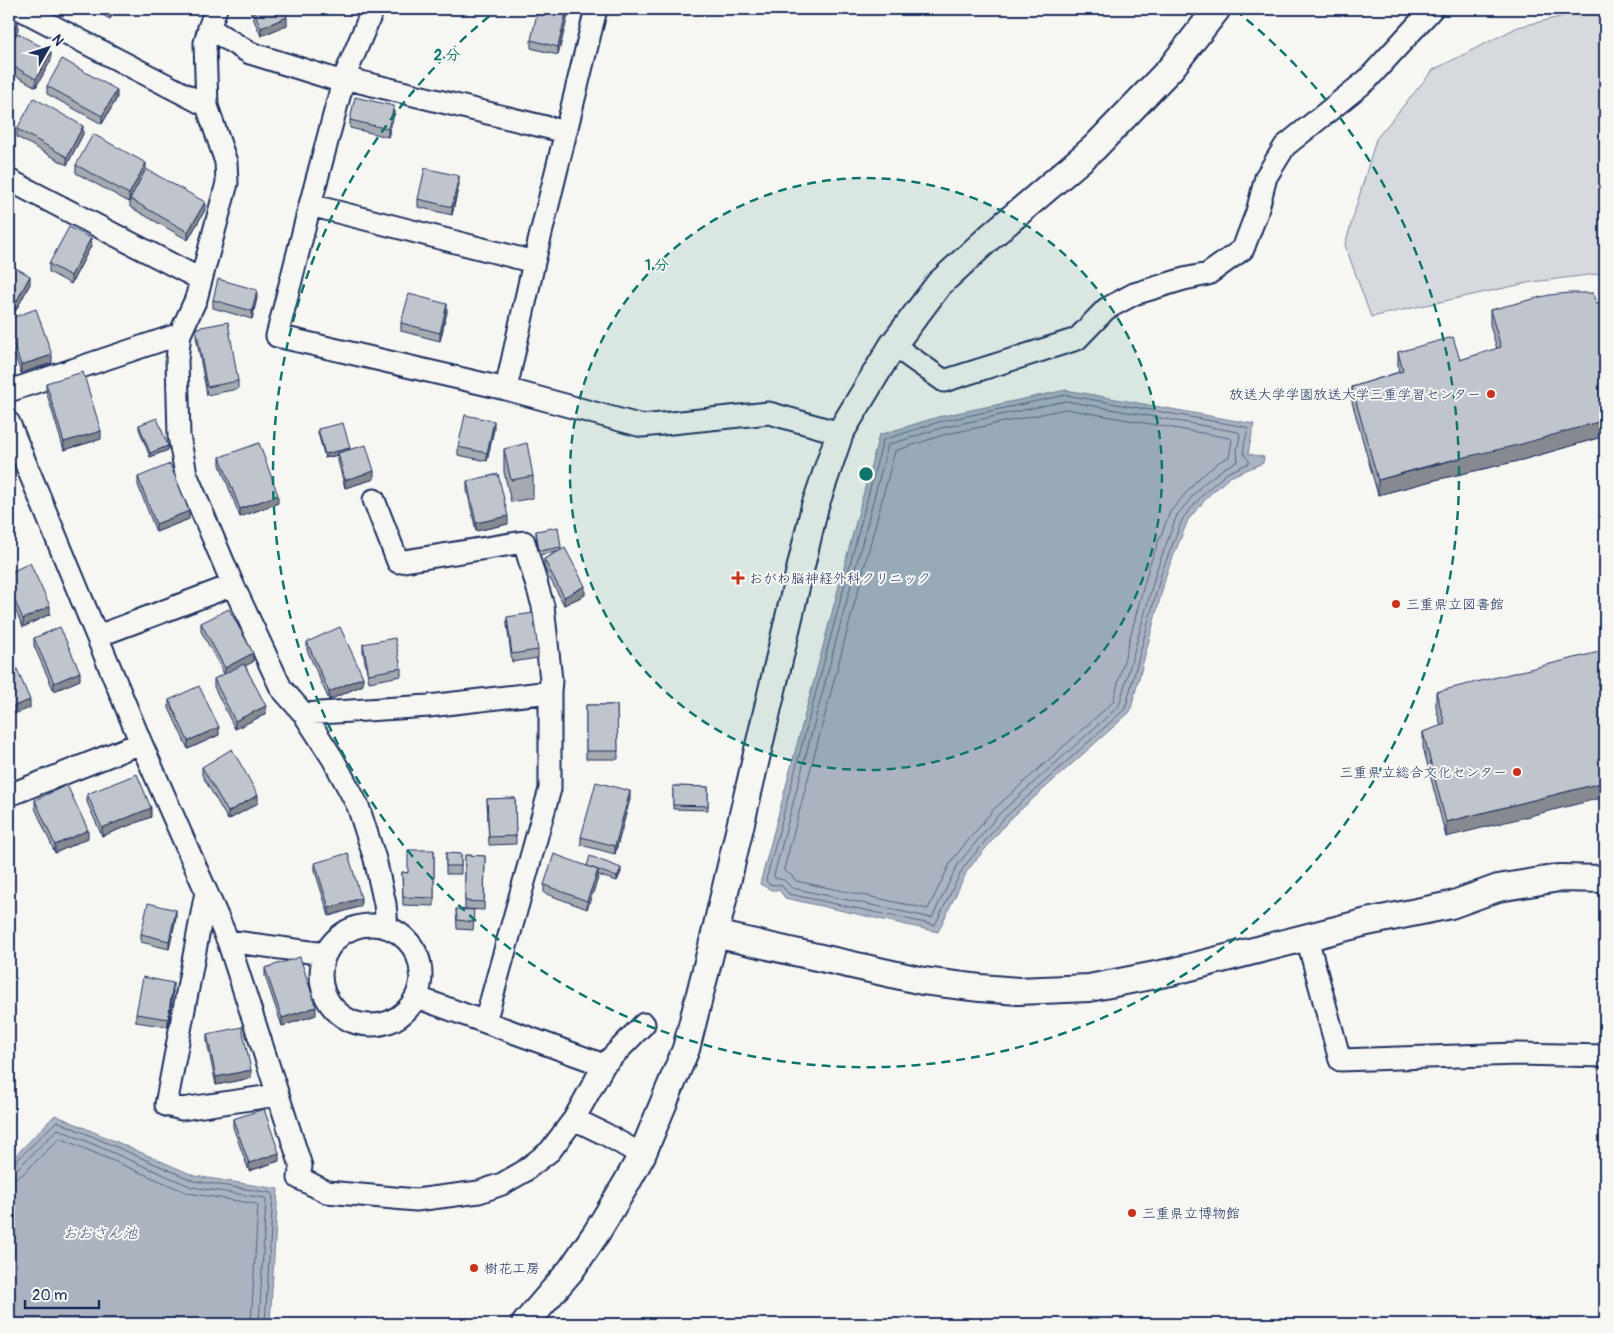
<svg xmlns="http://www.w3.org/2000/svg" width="1614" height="1333" font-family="Pangolin,'Klee One',sans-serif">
	<rect width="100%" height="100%" fill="#f6f6f2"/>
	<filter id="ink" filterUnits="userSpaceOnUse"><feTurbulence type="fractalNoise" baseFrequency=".02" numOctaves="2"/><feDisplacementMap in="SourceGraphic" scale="10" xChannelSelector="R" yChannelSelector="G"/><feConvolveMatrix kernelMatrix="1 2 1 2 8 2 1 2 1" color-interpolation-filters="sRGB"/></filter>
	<g filter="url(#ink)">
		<path fill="#d6d9dd" stroke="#78849e" d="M1593 9H1605V273L1532 282 1371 317 1345 245 1376 139 1433 70 1518 27Z"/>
		<path fill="#abb2c0" stroke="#717e99" d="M1066 390 1254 424 1248 454 1264 457 1263 463 1230 477 1210 494 1188 520 1167 572 1130 712 1008 821 967 871 938 932 785 898 779 890H771L760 884 879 435 938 417Z
			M55 1115 195 1176 278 1189 270 1324H9V1162Z"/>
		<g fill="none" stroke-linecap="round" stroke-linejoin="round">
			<path stroke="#556385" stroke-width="1" d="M1066 395 1246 427 1248 429C1246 439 1239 454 1249 460V463L1227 473 1206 491 1183 518 1162 571 1125 709 1004 818 963 868 935 925 789 894 781 885C776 884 768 887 766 880L883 440 939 422Z
				M1066 401 1238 432 1240 434 1237 452 1238 461 1224 468 1202 485 1177 515 1157 569 1119 706 999 814 958 864 932 918 792 888 784 880 775 878 774 875 888 445 941 428Z
				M1066 409 1230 438 1232 440 1229 457 1219 462 1197 480 1170 512 1149 566 1113 702 994 809 952 860 928 909 796 881 791 875 784 871V869L895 451 943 435Z
				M9 1165 14 1163 57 1121 194 1181 272 1193 273 1195 265 1324
				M9 1171 18 1168 58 1129 192 1187 265 1198 266 1200 259 1324
				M9 1179 15 1178 22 1175 60 1138 188 1193 257 1204 258 1207 251 1324"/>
			<defs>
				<path id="minor" d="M20 9 207 106
					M216 9 209 28 205 43 207 106 226 162 227 183 196 299 180 334 177 360 179 436 186 474 233 585 281 688 304 714 333 759 358 806 375 859 385 904 387 927
					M373 9 344 78 310 205 277 336 506 389 642 426 769 413 840 433
					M209 28 250 53 343 82
					M344 78 566 132
					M9 180 200 279
					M310 205 534 262
					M893 345 944 381 1077 339 1106 309 1134 294 1184 279 1208 274 1243 249 1257 212 1266 177 1285 146 1367 80 1432 9
					M506 389 534 262 596 9
					M9 391 180 334
					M9 423 141 743 228 941 301 1166 299 1178 327 1192 416 1200 479 1192 502 1184 523 1172 550 1151 574 1119 605 1134 642 1155
					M374 500 398 562 524 542 543 606 551 680 550 692V789L485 1022
					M98 636 233 585
					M304 714 429 706 550 692
					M9 795 141 743
					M206 892 166 1105 182 1109 278 1095
					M321 975a50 50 0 1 1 100 0a50 50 0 1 1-100 0Z
					M1307 938 1340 1060 1517 1054 1605 1056
					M228 941 325 954
					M416 997 604 1065
					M574 1119 604 1065 644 1024"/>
				<path id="tertiary" d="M715 934 923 981 980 988 1018 991 1089 988 1171 972 1367 922 1451 905 1498 888 1559 878 1605 879
					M525 1324 571 1270 597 1232 626 1184 642 1155 686 1049 715 934 815 506 840 433 893 345 939 284 991 236 1094 148 1171 68 1217 9"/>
			</defs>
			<use href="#minor" stroke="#1b2f5e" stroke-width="25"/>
			<use href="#tertiary" stroke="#1b2f5e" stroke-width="30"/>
			<use href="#minor" stroke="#f6f6f2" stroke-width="21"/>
			<use href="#tertiary" stroke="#f6f6f2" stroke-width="26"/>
		</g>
		<path fill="#a5a9b0" stroke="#1b2f5e" d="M91 9H116L110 19Z
			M249 9H283L287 25 261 36Z
			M568 9V15L558 55 531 48V40Z
			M9 48 51 60 36 87 9 72Z
			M47 86 117 98 102 124 47 94Z
			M394 114 388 137 350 128V120Z
			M17 129 83 134 67 165 17 137Z
			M76 165 146 171 205 210 188 240 130 207V200L129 202 76 173Z
			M459 184 452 215 418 207V199Z
			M91 246 71 284 49 272V264Z
			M9 264 30 284 15 312 9 308Z
			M257 298 252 319 213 308V300Z
			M1605 301V436L1522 460 1435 480 1378 495 1352 402V387L1399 372 1398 367V352L1460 360 1497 349 1490 325V310L1596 304Z
			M447 312 440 341 401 331V323Z
			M9 319 52 363 21 373 9 339Z
			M196 328 238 381V389L207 395 196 336Z
			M46 383 101 439 64 450 46 391Z
			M139 425 168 450 150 457 139 429Z
			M318 429 350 449 374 479 345 488 338 461V455L325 458 318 433Z
			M494 429 487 461 458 455V447Z
			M504 449 533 476V498L511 502 504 472Z
			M220 457 278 503 240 517 220 465Z
			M138 477 189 519 156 532 138 485Z
			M467 481 508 524 476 531 467 490Z
			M536 531 561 547V550L585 595 564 605 544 567V559L557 552 539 555 536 535Z
			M9 573 50 614 23 627 9 596Z
			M507 617 538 650V658L512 662 507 625Z
			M201 623 253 662 245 665 266 714 235 729 214 687V679L224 674 201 631Z
			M34 638 80 680 54 691 34 646Z
			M307 642 363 685 329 700 307 650Z
			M363 644 401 668V676L369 682 363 652Z
			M1602 665 1446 837 1423 747V732L1441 726 1436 708V692Z
			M169 700 219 735 188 749 169 708Z
			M586 705H617L618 759H586Z
			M202 767 258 803 228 820 202 775Z
			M673 786 708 787V810L673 809Z
			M87 794 151 817 102 836 87 802Z
			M515 798 516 844 489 845 487 799Z
			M630 799 615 854 581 845V837Z
			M35 800 88 838 55 853 35 808Z
			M434 850V906L403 905 402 872 408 873Z
			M446 853 461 854V874H446Z
			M465 855 485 856 484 910 465 909Z
			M315 863 361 906 329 916 315 871Z
			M587 866 621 872 617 881 598 875V878L587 909 544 893V885Z
			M456 909 474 918 473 930 457 929Z
			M176 918 169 949 141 942V934Z
			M265 968 316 1015 282 1026 265 976Z
			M173 991 168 1027 136 1022V1014Z
			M207 1034 251 1078 216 1085 207 1042Z
			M233 1119 279 1161 249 1171 233 1127Z"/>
		<path fill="#868990" stroke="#1b2f5e" d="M111 9H116L110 19V11Z
			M567 9 568 15 558 55V47Z
			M287 17V25L261 36V28Z
			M18 22V30L9 47V39Z
			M51 52V60L36 87V79Z
			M117 90V98L102 124V116Z
			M394 106V114L388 137V129Z
			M83 126V134L67 165V157Z
			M146 163V171L129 202V194Z
			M459 176V184L452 215V207Z
			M205 202V210L188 240V232Z
			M91 238V246L71 284V276Z
			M30 276V284L15 312V304Z
			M257 290V298L252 319V311Z
			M447 304V312L440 341V333Z
			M52 355V363L21 373V365Z
			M1605 420V436L1522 460 1435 480 1378 495V480Z
			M494 421V429L487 461V453Z
			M101 431V439L64 450V442Z
			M168 446V450L150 457V453Z
			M350 448V452L338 453V455L325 458V454Z
			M374 471V479L345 488V480Z
			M278 495V503L240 517V509Z
			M189 511V519L156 532V524Z
			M508 516V524L476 531V523Z
			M585 586V595L564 605V597Z
			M50 606V614L23 627V619Z
			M253 653V662L225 676V668Z
			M80 672V680L54 691V683Z
			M363 677V685L329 700V692Z
			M30 700V708L9 716V708Z
			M266 706V714L235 729V721Z
			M219 727V735L188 749V741Z
			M1605 782V797L1446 837V822Z
			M630 791V799L615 854V846Z
			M258 795V803L228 820V812Z
			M151 808V817L102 836V828Z
			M88 830V838L55 853V845Z
			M621 868V872L617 881V877Z
			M598 870V878L587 909V901Z
			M361 898V906L329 916V908Z
			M176 910V918L169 949V941Z
			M173 983V991L168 1027V1019Z
			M316 1007V1015L282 1026V1018Z
			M251 1070V1078L216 1085V1077Z
			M279 1153V1161L249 1171V1163Z"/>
		<path fill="#c0c4cd" stroke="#1b2f5e" d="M253 9H283L287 17 261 28Z
			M538 9H567L558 47 531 40Z
			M9 17 18 22 9 39Z
			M17 33 51 52 36 79 9 64V48Z
			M62 59 117 90 102 116 47 86Z
			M355 97 394 106 388 129 350 120Z
			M34 98 83 126 67 157 17 129Z
			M93 134 146 163 129 194 76 165Z
			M425 168 459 176 452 207 418 199Z
			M146 169 205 202 188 232 130 199Z
			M69 227 91 238 71 276 49 264Z
			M9 264 30 276 15 304 9 300Z
			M218 279 257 290 252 311 213 300Z
			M1570 293H1593L1596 304 1605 301V420L1522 444 1435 464 1378 480 1352 387 1403 371 1398 352 1453 337 1460 360 1501 347 1490 310 1549 295Z
			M409 294 447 304 440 333 401 323Z
			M36 309 52 355 21 365 9 331V319Z
			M228 322 238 381 207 387 196 328Z
			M83 372 101 431 64 442 46 383Z
			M465 415 494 421 487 453 458 447Z
			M157 418 168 446 150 453 139 425Z
			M343 423 350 448 325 454 318 429Z
			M259 443 278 495 240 509 220 457Z
			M527 443 533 476 511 480 504 449Z
			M366 445 374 471 345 480 338 453Z
			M170 464 189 511 156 524 138 477Z
			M498 474 508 516 476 523 467 481Z
			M558 527 561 547 539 551 536 531Z
			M565 548 585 586 564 597 544 559Z
			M30 563 50 606 23 619 9 588V573Z
			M229 609 253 653 225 668 201 623Z
			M533 613 538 650 512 654 507 617Z
			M60 627 80 672 54 683 34 638Z
			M340 627 363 677 329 692 307 642Z
			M395 638 401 668 369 674 363 644Z
			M1599 652 1602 665H1605V782L1446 822 1423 732 1445 724 1436 692Z
			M11 655 30 700 9 708V656Z
			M244 664 266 706 235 721 214 679Z
			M199 686 219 727 188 741 169 700Z
			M586 705H617L618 751H586Z
			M232 749 258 795 228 812 202 767Z
			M137 774 151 808 102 828 87 794Z
			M596 782 630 791 615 846 581 837Z
			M67 785 88 830 55 845 35 800Z
			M673 786 708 787V806L673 805Z
			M515 798 516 836 489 837 487 799Z
			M408 850H434V898L403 897 402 872 408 873Z
			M348 853 361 898 329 908 315 863Z
			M446 853 461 854V866H446Z
			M554 854 598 870 587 901 544 885Z
			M465 855 485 856 484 902 465 901Z
			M590 856 621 868 617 877 587 866Z
			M148 903 176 910 169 941 141 934Z
			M456 909 474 910 473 922 457 920Z
			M300 957 316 1007 282 1018 265 968Z
			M143 977 173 983 168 1019 136 1014Z
			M242 1027 251 1070 216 1077 207 1034Z
			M264 1109 279 1153 249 1163 233 1119Z"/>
	</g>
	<circle cx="866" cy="474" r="296" fill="#0f766e" fill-opacity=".12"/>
	<g fill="none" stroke="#0f766e" stroke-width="2.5" stroke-dasharray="9 6">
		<circle cx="866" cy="474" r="296"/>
		<path d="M1235 10A593 593 0 1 1 497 10"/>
	</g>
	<g fill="#c8321e" stroke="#f6f6f2" stroke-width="2">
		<circle cx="1491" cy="394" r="5"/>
		<path d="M735.5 570.5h5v5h5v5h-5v5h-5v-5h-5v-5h5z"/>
		<circle cx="1396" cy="604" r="5"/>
		<circle cx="1517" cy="772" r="5"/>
		<circle cx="1132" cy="1213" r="5"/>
		<circle cx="474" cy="1268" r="5"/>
	</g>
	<g text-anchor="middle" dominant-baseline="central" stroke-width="4" stroke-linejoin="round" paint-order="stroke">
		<g font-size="14" fill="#1b2f5e" stroke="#f6f6f2" text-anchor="start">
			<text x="1481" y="394" text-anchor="end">放送大学学園放送大学三重学習センター</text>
			<text x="749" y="578">おがわ脳神経外科クリニック</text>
			<text x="1406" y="604">三重県立図書館</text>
			<text x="1507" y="772" text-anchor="end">三重県立総合文化センター</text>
			<text x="1142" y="1213">三重県立博物館</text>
			<text x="484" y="1268">樹花工房</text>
		</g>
		<g font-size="15" font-style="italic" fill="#46567b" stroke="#f6f6f2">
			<text x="100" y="1233">おおさん池</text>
		</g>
	</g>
	<circle cx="866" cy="474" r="8" fill="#0f766e" stroke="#f6f6f2" stroke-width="2.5"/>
	<g font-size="15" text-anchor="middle" font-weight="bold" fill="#0f766e" stroke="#f6f6f2" stroke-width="4" stroke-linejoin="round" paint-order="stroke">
		<text x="447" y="60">2 分</text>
		<text x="657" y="270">1 分</text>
	</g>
	<rect width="1614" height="1333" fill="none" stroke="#f6f6f2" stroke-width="30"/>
	<rect x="15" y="15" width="1584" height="1303" fill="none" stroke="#1b2f5e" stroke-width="2" filter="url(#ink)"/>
	<g transform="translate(48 48) rotate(51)" stroke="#f6f6f2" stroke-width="4" paint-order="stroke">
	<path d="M0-4L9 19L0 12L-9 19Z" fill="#1b2f5e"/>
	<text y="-8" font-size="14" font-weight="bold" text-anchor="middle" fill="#1b2f5e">N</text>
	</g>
	<path d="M25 1300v8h74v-8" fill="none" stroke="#1b2f5e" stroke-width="2.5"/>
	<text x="32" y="1300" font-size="15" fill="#1b2f5e" stroke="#f6f6f2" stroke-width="4" paint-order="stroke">20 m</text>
</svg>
